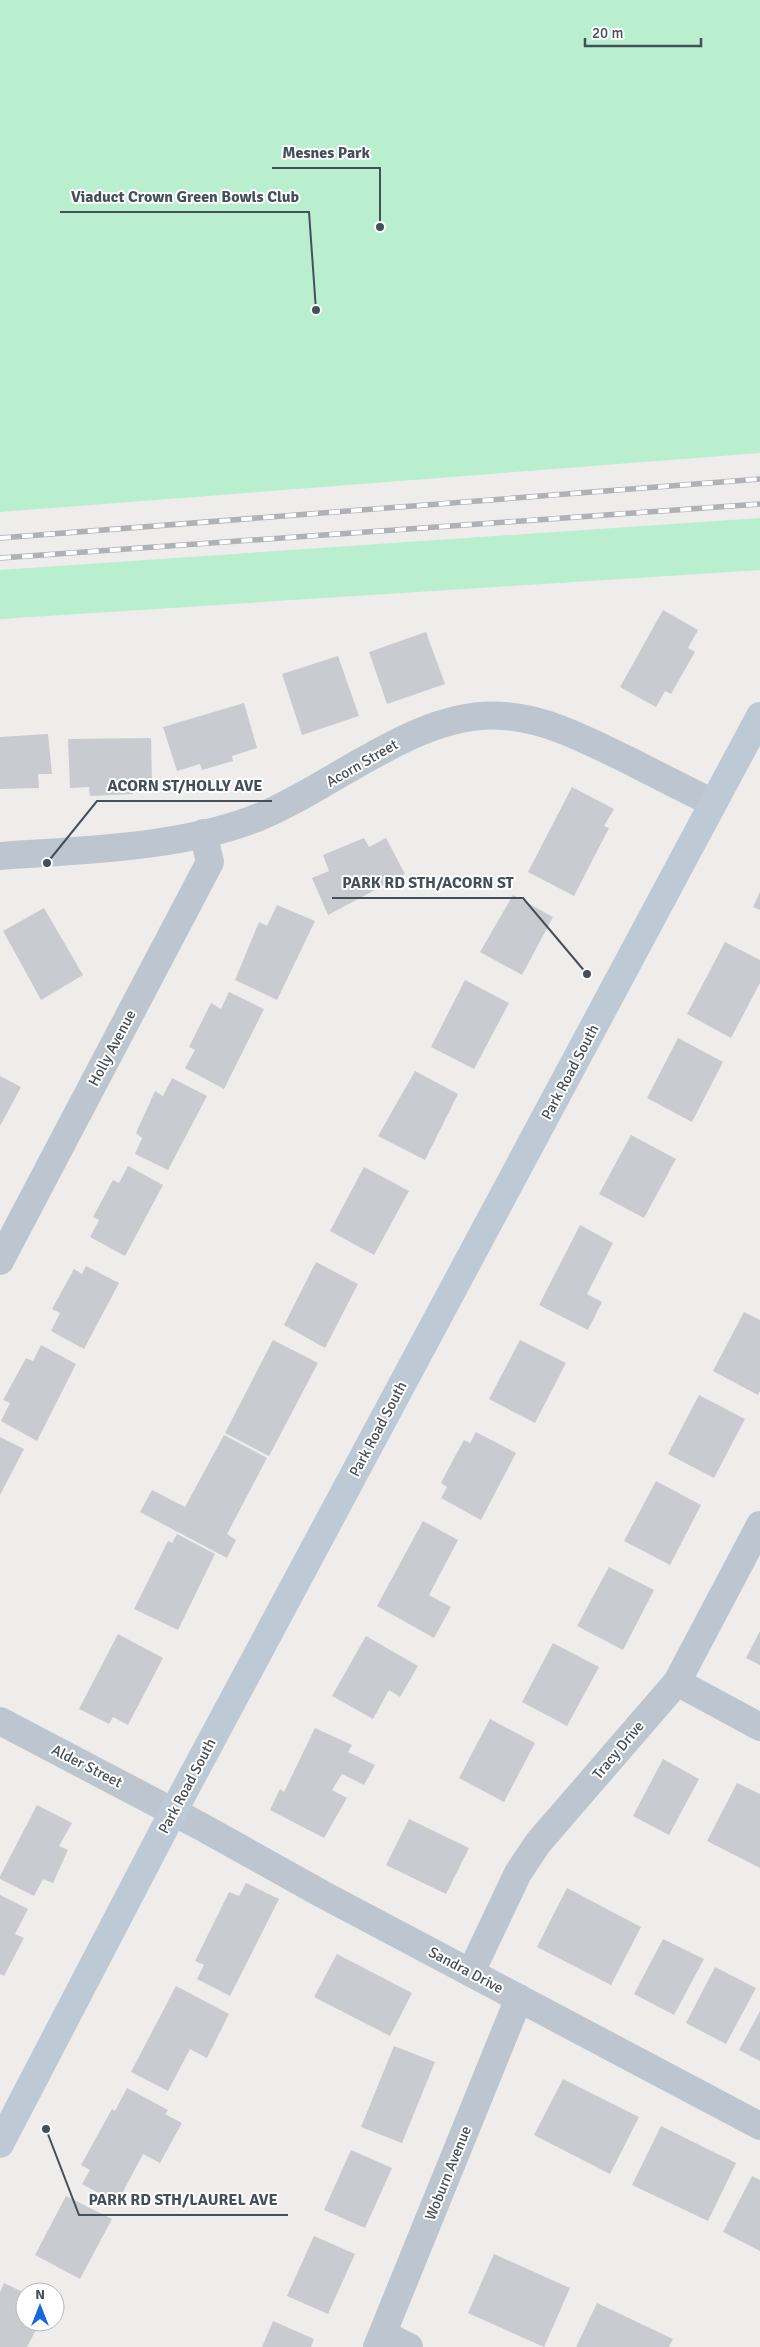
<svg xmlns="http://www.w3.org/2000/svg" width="760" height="2347" font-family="Signika,sans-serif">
	<rect width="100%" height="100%" fill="#efecec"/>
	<path fill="#b9eecf" d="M0 0H760V453L0 512Z
		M760 518V570L0 619V570Z"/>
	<path fill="#c9cbd1" d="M663 610 698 630 688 648 695 652 671 694 665 691 656 707 620 687Z
		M426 632 445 684 387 704 369 652Z
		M338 656 359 716 302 735 282 674Z
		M244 703 257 748 232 756 233 761 202 770 200 764 177 771 163 727Z
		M48 734 52 774H38L39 788 0 789V737Z
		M151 738 152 784H133V794L90 796 89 787 70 788 68 739Z
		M572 787 614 809 604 826 609 828 574 896 528 872Z
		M364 838 369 847 386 838 405 874 328 915 312 878 329 871 323 855Z
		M760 892V910L753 907Z
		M513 895 553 917 522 975 480 952Z
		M277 905 315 921 277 1000 235 980 259 922 267 926Z
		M44 908 83 975 41 1000 3 931Z
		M725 942 760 960V983L731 1038 687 1014Z
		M465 980 509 1003 474 1069 431 1047Z
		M229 992 264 1009 224 1089 185 1068 195 1050 189 1047 211 1003 221 1009Z
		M678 1038 723 1062 692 1122 647 1098Z
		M415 1071 458 1094 425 1160 378 1136Z
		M0 1076 21 1087 0 1126Z
		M172 1078 207 1096 168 1170 135 1154 142 1138 136 1133 155 1091 163 1096Z
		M631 1135 676 1159 644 1218 599 1194Z
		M128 1166 163 1185 125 1256 90 1237 99 1220 93 1217 113 1180 119 1183Z
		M364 1167 409 1191 374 1255 330 1231Z
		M580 1225 613 1243 587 1294 602 1302 588 1330 539 1305Z
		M316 1262 358 1284 325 1348 284 1325Z
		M86 1266 119 1283 84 1349 51 1331 60 1313 52 1309 74 1269 82 1274Z
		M744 1312 760 1320V1391L758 1395 713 1371Z
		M273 1340 318 1363 269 1456 225 1433Z
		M520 1340 566 1363 535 1423 489 1399Z
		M41 1345 76 1364 37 1441 1 1421 10 1403 3 1400 26 1358 33 1361Z
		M699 1395 745 1419 714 1478 668 1454Z
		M476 1432 516 1453 481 1520 441 1498 447 1487 441 1483 453 1460 464 1440 470 1443Z
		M224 1435 267 1458 227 1534 236 1540 227 1558 140 1512 152 1490 185 1507Z
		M0 1437 24 1449 0 1495Z
		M656 1481 701 1505 670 1565 624 1541Z
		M423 1521 458 1540 429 1595 451 1607 434 1638 377 1606Z
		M177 1534 215 1554 178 1630 134 1609 168 1541 172 1543Z
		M609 1567 654 1590 623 1650 577 1626Z
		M760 1631V1665L746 1658Z
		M118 1634 163 1658 128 1725 113 1717 109 1724 79 1709Z
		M366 1636 418 1666 400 1697 389 1690 373 1719 332 1696Z
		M553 1643 599 1667 567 1726 522 1702Z
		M490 1719 535 1743 504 1802 459 1778Z
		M315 1728 352 1745 348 1752 375 1765 364 1785 342 1774 332 1790 347 1798 324 1838 270 1810 280 1789 284 1792Z
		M663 1759 699 1779 669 1835 633 1816Z
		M737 1783 760 1794V1868L707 1841Z
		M37 1805 72 1823 59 1846 68 1850 53 1883 43 1879 34 1896 0 1879V1876Z
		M409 1819 469 1848 446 1894 386 1865Z
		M246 1883 279 1899 230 1996 197 1979 204 1965 195 1961 229 1892 239 1896Z
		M567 1888 641 1927 611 1985 537 1947Z
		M0 1895 28 1909 15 1934 24 1938 4 1976 0 1974Z
		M663 1939 704 1959 674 2015 634 1994Z
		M337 1954 412 1993 390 2036 314 1997Z
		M715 1967 756 1988 726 2044 686 2023Z
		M176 1986 229 2014 207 2058 190 2049 168 2091 131 2072Z
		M760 2011V2061L739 2050Z
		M394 2046 435 2062 402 2143 361 2127Z
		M563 2079 639 2117 610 2174 534 2135Z
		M127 2088 168 2110 165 2114 182 2123 160 2163 143 2154 117 2203 82 2184 90 2170 81 2165 112 2109 115 2111Z
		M661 2126 736 2163 708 2221 632 2185Z
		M351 2150 392 2168 365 2228 324 2210Z
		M752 2176 760 2180V2251L723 2232Z
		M66 2196 112 2219 80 2279 35 2255Z
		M314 2236 355 2254 328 2314 287 2296Z
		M494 2254 570 2288 544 2347 468 2313Z
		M4 2283 25 2293V2322H40L27 2347H0V2292Z
		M597 2303 673 2339 669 2347H576Z
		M273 2321 314 2339 311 2347H262Z"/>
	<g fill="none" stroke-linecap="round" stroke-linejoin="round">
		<path stroke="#bdc6cf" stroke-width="28" d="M0 856C83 850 182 848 259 817 335 786 419 709 503 716 549 719 588 741 628 760 657 775 685 789 713 803
			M0 1261 210 862 203 833
			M677 1682 760 1727
			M0 1721 202 1827 322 1894 760 2126
			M471 1972 518 1873 538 1843 677 1682 760 1525
			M383 2334 409 2347
			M377 2347 519 1998"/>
		<path stroke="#bec9d6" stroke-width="28" d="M0 2144 173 1812 760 716"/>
		<defs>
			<path id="rail" d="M0 538 760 479
				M0 558 760 504"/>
		</defs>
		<use href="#rail" stroke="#aeb1b7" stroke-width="5.5"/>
		<use href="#rail" stroke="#fff" stroke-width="4" stroke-dasharray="11" stroke-linecap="butt"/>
	</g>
	<g text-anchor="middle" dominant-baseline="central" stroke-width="4" stroke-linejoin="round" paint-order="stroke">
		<g font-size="15" fill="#454f5a" stroke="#fff">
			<text transform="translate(362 763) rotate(-30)">Acorn Street</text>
			<text transform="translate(112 1048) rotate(-62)">Holly Avenue</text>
			<text transform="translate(570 1072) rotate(-62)">Park Road South</text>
			<text transform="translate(378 1429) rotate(-62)">Park Road South</text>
			<text transform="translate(618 1750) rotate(-50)">Tracy Drive</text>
			<text transform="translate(87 1766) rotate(27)">Alder Street</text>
			<text transform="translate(187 1786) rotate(-62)">Park Road South</text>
			<text transform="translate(466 1970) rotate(28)">Sandra Drive</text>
			<text transform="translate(448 2173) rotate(-68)">Woburn Avenue</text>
		</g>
	</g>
	<path fill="none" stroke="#454f5a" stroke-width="2" d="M380 227L380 168H272M316 310L309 212H60M47 863L97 801H272M587 974L523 898H332M46 2129L79 2215H288"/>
	<g fill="#454f5a" stroke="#fff" stroke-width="2">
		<circle cx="380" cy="227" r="5"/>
		<circle cx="316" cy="310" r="5"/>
		<circle cx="47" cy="863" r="5"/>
		<circle cx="587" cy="974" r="5"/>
		<circle cx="46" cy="2129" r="5"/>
	</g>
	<g font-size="16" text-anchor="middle" font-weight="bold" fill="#454f5a" stroke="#fff" stroke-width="4" stroke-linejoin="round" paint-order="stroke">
		<text x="326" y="158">Mesnes Park</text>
		<text x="185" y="202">Viaduct Crown Green Bowls Club</text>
		<text x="185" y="791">ACORN ST/HOLLY AVE</text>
		<text x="428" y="888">PARK RD STH/ACORN ST</text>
		<text x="183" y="2205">PARK RD STH/LAUREL AVE</text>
	</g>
	<g transform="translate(40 2307)"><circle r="24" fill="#ffffff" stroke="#b5b9bd"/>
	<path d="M0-4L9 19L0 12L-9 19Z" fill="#1869dd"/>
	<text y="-8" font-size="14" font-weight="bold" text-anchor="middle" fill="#454f5a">N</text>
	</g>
	<path d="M585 38v8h116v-8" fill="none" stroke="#454f5a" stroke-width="2.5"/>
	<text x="592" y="38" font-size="15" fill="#454f5a" stroke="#ffffff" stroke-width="4" paint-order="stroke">20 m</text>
</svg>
